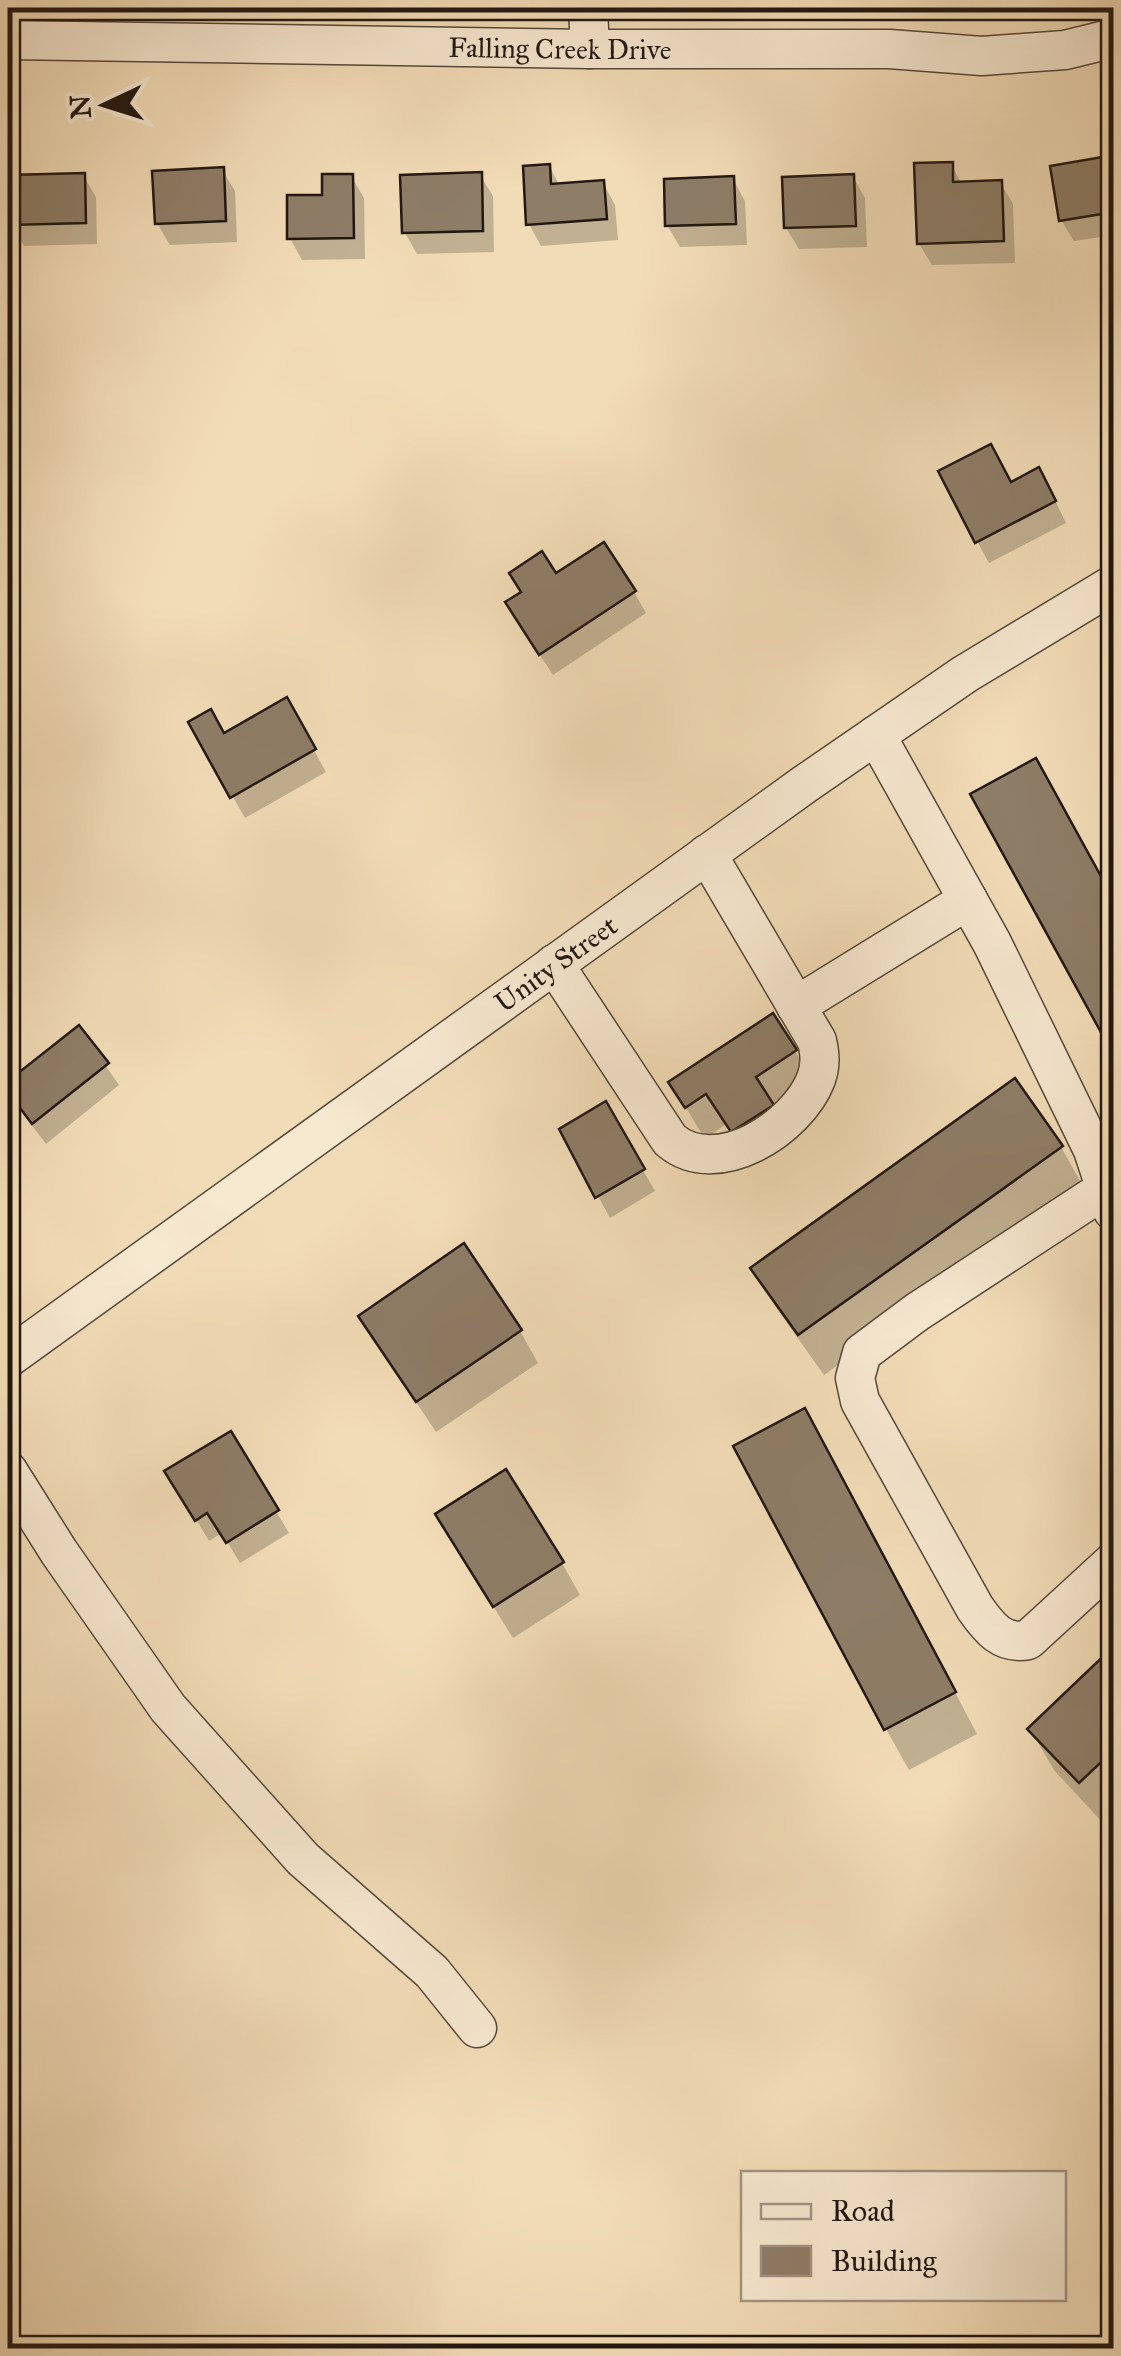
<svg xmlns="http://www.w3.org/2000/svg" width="1121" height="2356" font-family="'IM FELL Great Primer',serif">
	<rect width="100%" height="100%" fill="#f2dcb7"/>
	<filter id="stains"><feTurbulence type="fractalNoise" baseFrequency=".002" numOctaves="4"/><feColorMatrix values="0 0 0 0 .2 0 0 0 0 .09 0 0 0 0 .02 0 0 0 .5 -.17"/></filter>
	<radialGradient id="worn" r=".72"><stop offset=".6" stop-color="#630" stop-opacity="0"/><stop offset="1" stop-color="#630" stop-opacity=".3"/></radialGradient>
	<path fill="#0003" d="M1114 158V235L1074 241 1061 220Z
		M951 164 962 184 1000 182 1013 204 1015 263 932 265 919 244Z
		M549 166 560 186 603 183 615 205 618 240 541 246 529 224Z
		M222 170 235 191 237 242 170 245 157 223Z
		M83 175 96 197 97 244 24 246 12 224Z
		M480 175 493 196 494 252 417 254 405 233Z
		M351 176 364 198 365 259 302 260 290 238 324 197Z
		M853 177 865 198 867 247 799 249 786 228Z
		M733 179 745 201 747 245 680 247 667 225Z
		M1011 485 1051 492 1066 523 989 563 977 541Z
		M555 577 634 592 646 613 553 675 520 625Z
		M286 700 326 772 245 818 191 723 224 736Z
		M79 1028 119 1085 46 1144 18 1107 8 1084Z
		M795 1051 813 1083 752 1163 726 1124 705 1139 671 1083Z
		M605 1105 655 1191 610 1218 562 1130Z
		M1061 1147 1084 1188 824 1375 777 1309 754 1268Z
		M520 1331 538 1363 436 1432 380 1348Z
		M230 1434 289 1533 240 1563 222 1533 209 1541 168 1472Z
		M828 1452 977 1734 909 1770 886 1729Z
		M456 1547 562 1563 580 1595 513 1638Z
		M1114 1649V1813L1103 1823 1054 1770 1030 1729Z"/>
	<path fill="#8e7d67" stroke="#221711" stroke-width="2.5" d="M1114 155V212L1059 221 1050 166Z
		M953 162V182L1002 180 1004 241 917 244 914 163Z
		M550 164 551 184 604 180 607 219 526 225 523 166Z
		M224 167 226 221 155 224 152 171Z
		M482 172 483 231 402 233 400 175Z
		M85 173 86 223 9 225 8 175Z
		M322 174H353L354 238 287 239V195H322Z
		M854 174 856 226 784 228 782 177Z
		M734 176 736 224 665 226 664 179Z
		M991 444 1011 482 1039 467 1056 501 975 543 938 471Z
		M604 542 636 591 539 655 505 602 521 592 509 573 542 551 556 573Z
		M287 697 316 749 230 798 188 722 211 709 224 733Z
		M1036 758 1114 900V1056L970 794Z
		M773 1013 797 1050 756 1077 774 1105 731 1132 706 1094 685 1108 668 1082Z
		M79 1025 109 1063 32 1124 8 1092V1081Z
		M1015 1078 1063 1146 798 1335 750 1268Z
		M606 1101 645 1169 595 1198 559 1129Z
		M464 1243 522 1330 416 1402 358 1316Z
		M805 1408 956 1692 884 1730 733 1446Z
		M231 1431 279 1510 226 1543 207 1513 195 1521 164 1471Z
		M506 1469 564 1562 493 1607 435 1514Z
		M1114 1646V1750L1079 1783 1027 1729Z"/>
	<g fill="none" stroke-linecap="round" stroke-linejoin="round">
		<defs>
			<g id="minor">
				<path d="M588 8 590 49"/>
				<path id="s1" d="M8 40 590 49H889L982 56 1065 50 1114 38"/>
				<path d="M876 735 992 943 1093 1150 1113 1211"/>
				<path d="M554 964 670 1140C717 1180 797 1128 816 1079 821 1065 820 1054 817 1041L707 854"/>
				<path d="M796 1006 968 900"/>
				<path d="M1105 1189 917 1312 862 1353 855 1378 860 1401 975 1608C989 1628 1002 1645 1028 1640L1114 1561"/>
				<path id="s2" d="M8 1358 805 784 965 674 1114 584"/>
				<path d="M8 1471 59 1552 168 1708 303 1859 432 1972 477 2028"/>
			</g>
		</defs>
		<use href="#minor" stroke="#56483a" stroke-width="41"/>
		<use href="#minor" stroke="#f7e8d0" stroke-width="38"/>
	</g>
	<g text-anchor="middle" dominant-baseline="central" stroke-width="10" stroke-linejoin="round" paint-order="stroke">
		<g font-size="28" fill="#221711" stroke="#f7e8d0">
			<text stroke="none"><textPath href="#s1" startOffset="552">Falling Creek Drive</textPath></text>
			<text stroke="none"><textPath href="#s2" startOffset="675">Unity Street</textPath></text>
		</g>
	</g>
	<rect width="1121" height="2356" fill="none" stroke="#f2dcb7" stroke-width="40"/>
	<rect x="10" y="10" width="1101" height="2336" fill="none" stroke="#221711" stroke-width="5"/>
	<rect x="20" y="20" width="1081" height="2316" fill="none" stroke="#221711" stroke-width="2.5"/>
	<rect x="741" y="2171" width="325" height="130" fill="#f7e8d0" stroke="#a29484" stroke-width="2.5"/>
	<rect x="761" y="2204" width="50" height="15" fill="#f7e8d0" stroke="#a29484" stroke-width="2.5"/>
	<text x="831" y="2221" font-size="30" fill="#221711">Road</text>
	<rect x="761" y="2246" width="50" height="30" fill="#8e7d67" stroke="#a29484" stroke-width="2.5"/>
	<text x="831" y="2271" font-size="30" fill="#221711">Building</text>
	<g transform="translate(105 105) rotate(266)" stroke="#f7e8d0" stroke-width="8" paint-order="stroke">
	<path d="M0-8L18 38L0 25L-18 38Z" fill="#221711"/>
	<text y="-15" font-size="28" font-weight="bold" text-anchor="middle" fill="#221711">N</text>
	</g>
	<rect width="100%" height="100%" filter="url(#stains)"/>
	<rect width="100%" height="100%" fill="url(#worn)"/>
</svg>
